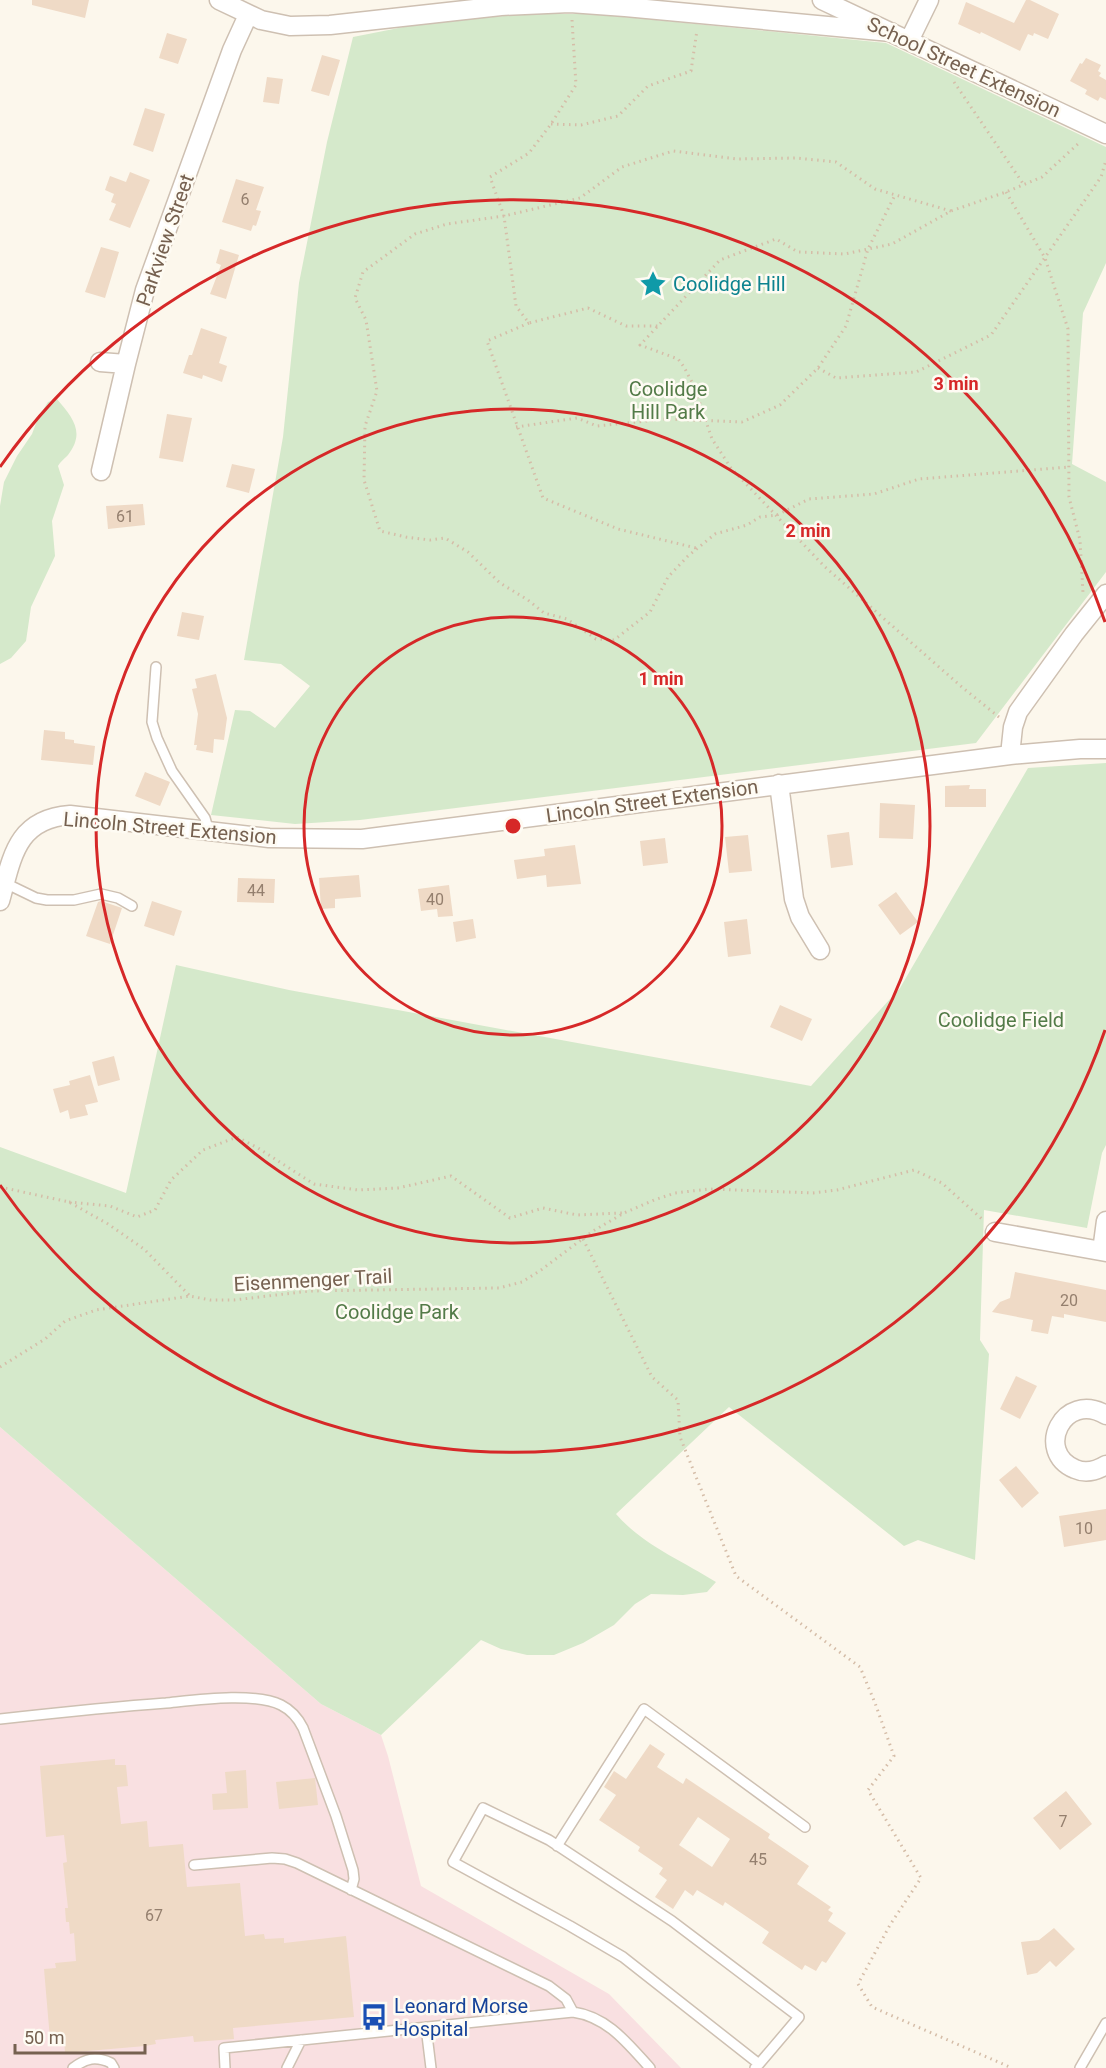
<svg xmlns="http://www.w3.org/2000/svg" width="1106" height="2068" font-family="Roboto,sans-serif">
	<rect width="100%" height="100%" fill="#fcf7ec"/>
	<path fill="#f9e0e1" d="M0 1427 321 1704 381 1735 388 1756 421 1886 609 1994 681 2068H0Z"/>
	<path fill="#d5e9cb" d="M526 14H587L636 18 886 43 1106 147V263L1083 313 1072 464 1106 482V572L976 743 360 820 295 824 211 815 235 710 250 711 275 728 310 686 281 664 244 660 283 437 299 283 327 142 353 37 424 23Z
		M57 399C72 417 86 432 68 455 64 459 61 461 58 466L64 485 52 521 55 556 31 607 26 641 11 658 0 664V506L4 482 17 456 32 434 38 418 48 402Z
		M1106 763V1145L1102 1153 1087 1228 984 1210 980 1340 989 1354 975 1560 918 1540 904 1546 729 1407 616 1514C643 1545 681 1560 716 1582L707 1592 683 1595 651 1594 635 1604 614 1625 583 1643 554 1655H527L501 1649 481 1640 381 1735 321 1704 0 1427V1147L126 1193 176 965 289 990 811 1086 900 988 1028 768Z"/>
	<path fill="#efdac6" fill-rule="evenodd" d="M32 0H89L85 18 32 5Z
		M1026 0H1030L1059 14 1048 39 1034 33 1033 36 1028 34 1020 51 981 32 980 34 958 24 966 2 1014 23Z
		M167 33 187 39 178 64 159 58Z
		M322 55 340 60 329 96 311 91Z
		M1086 58 1101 65 1098 71 1101 73 1099 76 1106 80V100L1100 97 1098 101 1085 94 1087 90 1070 81 1080 63 1082 64Z
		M267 77 283 79 279 104 263 102Z
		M145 108 165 114 153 152 133 145Z
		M130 172 150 180 130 228 109 220 116 204 111 202 114 194 105 190 110 176 126 182Z
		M236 179 264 187 256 210 261 211 256 226 253 225 251 231 222 222Z
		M101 247 119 252 105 298 85 292Z
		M220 249 239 255 226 299 210 294 221 265 216 263Z
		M201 328 227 337 219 363 227 366 222 382 203 375 202 379 183 373 189 355H192Z
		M167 414 192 418 183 462 159 458Z
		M232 464 255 469 249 493 226 487Z
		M143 504 145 525 108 529 106 506Z
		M182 612 204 616 199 640 177 636Z
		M216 674 227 718 224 740 214 739 213 753 196 750 197 745H194L198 714 192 689 197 688 195 679Z
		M44 730 65 732V739L74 740V743L95 746 93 765 41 760Z
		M145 772 170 782 160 806 135 796Z
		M970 785 969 789H986V807H945V786Z
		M880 803 915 805 913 839 879 838Z
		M849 832 853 865 831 868 827 835Z
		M748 835 752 871 729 873 725 837Z
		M665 838 668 863 643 866 640 841Z
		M575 845 581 884 547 887 546 875 517 879 514 860 545 856 544 849Z
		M359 875 361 897 335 899V908L321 909 319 878Z
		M238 878 275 879 274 903 237 902Z
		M449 885 453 916 438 917 437 909 421 911 418 889Z
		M896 892 918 922 900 935 878 905Z
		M101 901 122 908 110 944 86 936 98 902Z
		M152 901 182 911 174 936 144 926Z
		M473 919 476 938 456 942 453 922Z
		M747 919 751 954 728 957 724 922Z
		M780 1005 812 1019 802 1041 770 1027Z
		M114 1056 120 1080 98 1086 92 1062Z
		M90 1075 98 1102 85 1105 88 1115 70 1119 68 1110 60 1113 53 1089 70 1085 69 1081Z
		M1015 1272 1106 1290V1322L1064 1314V1318L1052 1316 1048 1334 1031 1331 1033 1320 992 1312 1000 1302 1010 1298Z
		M1016 1376 1037 1386 1020 1419 1000 1409Z
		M1016 1466 1039 1493 1022 1508 999 1480Z
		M1106 1509V1540L1064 1547 1059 1516Z
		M650 1744 665 1754 657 1767 683 1784 686 1778 770 1834 768 1838 809 1866 797 1884 831 1907 828 1910 833 1913 828 1921 846 1933 826 1963 822 1961 816 1971 805 1965 802 1970 762 1943 769 1932 725 1902 723 1906 697 1890 693 1896 685 1890 673 1909 655 1897 667 1880 659 1874 663 1868 638 1851 640 1847 599 1820 616 1795 604 1787 614 1771 626 1779ZM698 1817 730 1839 712 1867 679 1845Z
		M115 1759V1765H126L128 1786 117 1787 121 1824 147 1821 149 1847 183 1844 187 1887 240 1883 245 1936 264 1934 265 1939 284 1938V1943L346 1936 354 2017 233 2028 234 2039 194 2042 193 2036 155 2040 156 2044 145 2046 65 2053 64 2037 50 2039 44 1969 56 1968 55 1963 76 1961 74 1933 70 1934 69 1922H66L65 1908H68L63 1863 67 1862 64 1835 46 1837 40 1766Z
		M246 1770 248 1808 213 1810 212 1794 227 1793 225 1772Z
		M315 1778 318 1805 279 1809 276 1782Z
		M1066 1791 1092 1824 1060 1850 1033 1818Z
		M1054 1928 1075 1949 1056 1967 1050 1961 1037 1973 1027 1975 1021 1942 1039 1940Z"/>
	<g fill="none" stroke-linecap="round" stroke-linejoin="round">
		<defs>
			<path id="service" d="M156 667 152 722 157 738 172 771 205 818 209 832
				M5 883 36 898 47 900H74L101 894 118 898 132 906
				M0 1719C55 1713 111 1707 166 1703 196 1700 254 1692 281 1705 291 1710 298 1718 303 1728L336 1816 353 1870 354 1879 351 1890
				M557 1846 644 1709 805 1827
				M194 1865 272 1858 285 1859 297 1863 549 1986 566 1999 573 2012
				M426 2027 431 2068
				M73 2068C86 2058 96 2056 111 2063L114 2068
				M225 2068 224 2048 573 2012C608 2017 628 2044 650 2068
				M287 2068 301 2040
				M755 2068 759 2064 799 2017 672 1921 549 1840 483 1808 453 1862 570 1926 623 1957 759 2064
				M1080 2068 1106 2023"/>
			<path id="minor" d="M219 0 261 20 290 26 330 25 501 6 570 3 625 7 891 32
				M822 0 1106 134
				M909 41 929 0
				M100 362 126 364
				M101 471 126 364 145 290 232 50 248 15
				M1010 755 1013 727 1018 712 1074 634 1106 594
				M779 784 794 899 800 917 820 950
				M0 901C12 858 16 819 70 815L269 838 362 839 1010 755 1080 749H1106
				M995 1232 1106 1252
				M1102 1251 1106 1221
				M1106 1415C1063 1390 1034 1452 1075 1469 1086 1474 1096 1471 1106 1465"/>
		</defs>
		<use href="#service" stroke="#cec0b2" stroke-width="12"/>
		<use href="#minor" stroke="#cec0b2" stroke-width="21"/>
		<path stroke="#d5bda8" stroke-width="3" stroke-dasharray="1.5 4.5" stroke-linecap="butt" d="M572 20 576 85 551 124 529 153 490 177 504 216 516 306 529 323 588 308 626 326H658
			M954 82 1024 185
			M551 124 581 125 618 116 648 86 691 71 697 30
			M1006 192 1045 258 1068 329 1069 497 1080 540 1083 593
			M951 211 875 189 836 162 796 158 737 159 673 151 622 167 580 198 504 216 447 224 415 234 363 272 355 298 366 320 377 391 365 426 364 480 380 531 406 537 430 540 445 538 468 552 500 583 528 600 544 613 567 619 596 639 614 640 650 612 668 577 688 556 715 534 747 525 760 517 777 515 809 499 874 494 919 479 1069 467
			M529 323 487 341 543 498 618 529 696 548
			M818 368 836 378 916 372 991 335 1101 177 1106 160
			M516 427 577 418 597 426 666 419 742 422 780 405 818 368 846 326 868 249 895 195
			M999 717 963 688 824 566 731 468 712 439 694 386 684 367 678 359 640 345 720 260 776 239 798 252 845 254 892 244 951 211 1006 192 1042 177 1080 142
			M0 1187 69 1202 108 1224 144 1249 190 1296
			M69 1202 110 1206 137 1217 155 1210 171 1180 203 1150 237 1137 258 1148 314 1184 358 1190 398 1188 451 1176 510 1218 543 1208 577 1215 622 1213
			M583 1239 652 1377 678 1400 680 1437 736 1576 860 1667 875 1703 894 1756 868 1790 921 1878 890 1925 858 1984 872 2007 1012 2068
			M0 1367 45 1339 65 1321 96 1310 190 1296 210 1300H234L310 1291 499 1288 522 1282 541 1270 593 1231 624 1213 654 1200 675 1193 709 1189 813 1193 837 1190 914 1170 942 1183 983 1220"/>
		<use href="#service" stroke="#fff" stroke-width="9"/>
		<use href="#minor" stroke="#fff" stroke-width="18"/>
	</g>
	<g fill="none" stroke="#d62828" stroke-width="3">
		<circle cx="513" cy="826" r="209"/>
		<circle cx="513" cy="826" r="417"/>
		<path d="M1105 1030A626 626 0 0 1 0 1185M0 467A626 626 0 0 1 1105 622"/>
	</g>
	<defs>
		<symbol id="sight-bare" viewBox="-9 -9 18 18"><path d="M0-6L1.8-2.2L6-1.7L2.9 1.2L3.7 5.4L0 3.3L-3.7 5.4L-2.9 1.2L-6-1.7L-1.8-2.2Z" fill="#0f9aa8" stroke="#fefbf3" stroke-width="2.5" paint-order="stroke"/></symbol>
		<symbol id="bus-bare" viewBox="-9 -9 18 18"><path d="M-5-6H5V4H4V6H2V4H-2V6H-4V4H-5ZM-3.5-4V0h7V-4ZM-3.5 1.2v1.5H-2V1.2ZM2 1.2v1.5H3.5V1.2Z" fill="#1a4fb4" stroke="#fefbf3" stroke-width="2.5" paint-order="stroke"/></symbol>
	</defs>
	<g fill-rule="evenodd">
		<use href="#sight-bare" x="634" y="265" width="38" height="38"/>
		<use href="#bus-bare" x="355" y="1998" width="38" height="38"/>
	</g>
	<g text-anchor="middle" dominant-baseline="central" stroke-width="5" stroke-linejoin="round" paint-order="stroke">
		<g font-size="16" fill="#947f6e">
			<text x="245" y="199">6</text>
			<text x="125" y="516">61</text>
			<text x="256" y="890">44</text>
			<text x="435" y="899">40</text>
			<text x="1069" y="1300">20</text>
			<text x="1084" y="1528">10</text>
			<text x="1063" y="1821">7</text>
			<text x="758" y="1859">45</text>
			<text x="154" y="1915">67</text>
		</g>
		<g font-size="20" fill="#766150" stroke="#fefbf3">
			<text transform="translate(964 67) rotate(25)">School Street Extension</text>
			<text transform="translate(165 240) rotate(-71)">Parkview Street</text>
			<text transform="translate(652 801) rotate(-8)">Lincoln Street Extension</text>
			<text transform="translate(170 828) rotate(5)">Lincoln Street Extension</text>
			<text transform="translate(313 1280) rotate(-3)">Eisenmenger Trail</text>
		</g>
		<g font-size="20" fill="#0d838f" stroke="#fefbf3" text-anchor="start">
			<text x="673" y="284">Coolidge Hill</text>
		</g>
		<g font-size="20" fill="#537b48" stroke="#fefbf3">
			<text x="668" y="389">Coolidge<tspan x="668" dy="23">Hill Park</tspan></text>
			<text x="1001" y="1020">Coolidge Field</text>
			<text x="397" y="1312">Coolidge Park</text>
		</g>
		<g font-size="20" fill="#164399" stroke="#fefbf3" text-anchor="start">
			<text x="394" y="2006">Leonard Morse<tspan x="394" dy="23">Hospital</tspan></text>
		</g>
	</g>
	<circle cx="513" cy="826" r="9" fill="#d62828" stroke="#fefbf3" stroke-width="3"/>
	<g font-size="18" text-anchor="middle" font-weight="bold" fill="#d62828" stroke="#fefbf3" stroke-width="5" stroke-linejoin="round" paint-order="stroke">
		<text x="956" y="390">3 min</text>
		<text x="808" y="537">2 min</text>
		<text x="661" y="685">1 min</text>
	</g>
	<path d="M15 2044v9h130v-9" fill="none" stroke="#766150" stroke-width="3"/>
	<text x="24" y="2044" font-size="18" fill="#766150" stroke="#fefbf3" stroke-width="4.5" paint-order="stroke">50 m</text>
</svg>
